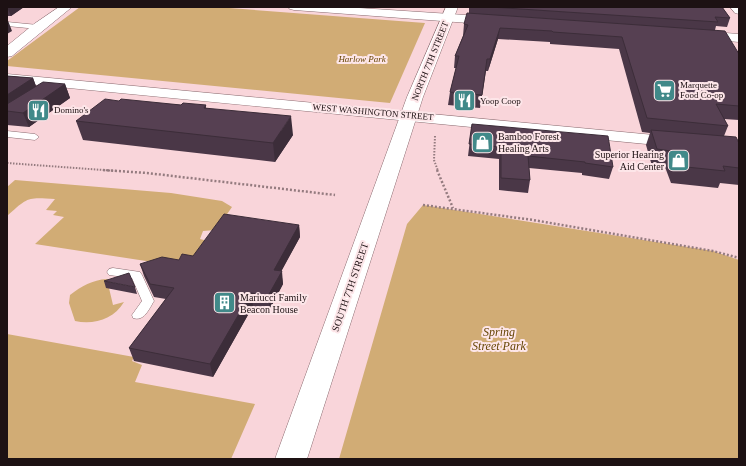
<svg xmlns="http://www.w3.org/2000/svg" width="746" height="466" font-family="'Times New Roman',serif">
	<rect width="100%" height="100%" fill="#f9d5da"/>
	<path fill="#d1ac75" d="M80 7H216L425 23 390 103 7 66V61Z
		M15 180 171 193 222 201 232 207 216 230 203 231 200 239 212 242 195 265H172L35 244 64 217 53 215 57 211 46 210 55 199C27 197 28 197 7 216V187Z
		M423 205 713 251 739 260V459H339L407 224Z
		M107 279 112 281 109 288 113 305 124 302C114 319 94 325 75 321L69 303 70 295C82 286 92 280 107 279Z
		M7 334 134 357 132 361 142 365 135 382 255 404 231 459H7Z"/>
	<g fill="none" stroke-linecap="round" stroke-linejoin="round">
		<defs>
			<path id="service" d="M7 22 38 25 41 27 38 29 7 26Z
				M7 131 35 134 39 137 35 140 7 137Z
				M113 268 140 272 142 275 154 301C149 309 144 322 133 318L132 315 142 301 132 278 109 275 107 272 109 269Z"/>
			<path id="minor" d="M59 7H72L12 56 7 57V46L34 24Z
				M288 7H344L496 17 500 18 502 21 500 24 496 25 294 10 290 9Z
				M730 7H739V14L735 13Z
				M698 31 739 34V42L694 38 692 35 694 32Z"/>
			<path id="tertiary" d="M446 7H458L423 97 307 459H275L407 97Z"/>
			<path id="primary" d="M7 74 739 143V153L7 82Z"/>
		</defs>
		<use href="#service" stroke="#8b6b70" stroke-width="1"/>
		<use href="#minor" stroke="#8b6b70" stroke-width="1"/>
		<use href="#tertiary" stroke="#8b6b70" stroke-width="1"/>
		<use href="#primary" stroke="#8b6b70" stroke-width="1"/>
		<path stroke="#947b7f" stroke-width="2" stroke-dasharray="1.5 1.5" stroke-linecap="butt" d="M435 136 434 160 438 171
			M7 163 117 171"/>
		<path stroke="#947b7f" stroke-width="2.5" stroke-dasharray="2 2" stroke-linecap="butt" d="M103 170 147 173 335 195
			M437 170 453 208
			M423 205 533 220 713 251 739 258"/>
		<use href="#service" fill="#fff" fill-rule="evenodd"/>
		<use href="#minor" fill="#fff" fill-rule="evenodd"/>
		<use href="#tertiary" fill="#fff" fill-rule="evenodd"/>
		<use href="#primary" fill="#fff" fill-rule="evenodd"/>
	</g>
	<path fill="#4a3747" d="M7 7H24L11 16H7Z
		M469 7H722L730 18 727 27 716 26 715 30 739 54V120L724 119 728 126 724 136 739 143V185L720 183 718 188 671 183 665 167 652 166 646 145 650 133 642 132 619 49 550 44V42L498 39 488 71H486L480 108 448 105 450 92 456 68H454L455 56 463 36 464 24 469 13Z
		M7 76 33 78 36 86 65 84 70 98 29 127 7 125Z
		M119 101 181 105H206V108L293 135 275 162 83 140 76 121Z
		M472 124 613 167 609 179 582 175V173L529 168 530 180 528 193 499 190V159L468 156Z
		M299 225 300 237 281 271 283 284 270 309 253 306 213 377 134 361 129 348 166 299 154 297 144 276 140 264 179 260Z
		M104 281 135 287 137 294 106 288Z"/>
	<path fill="#3c2d39" d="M7 7H24L11 16Z
		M7 18 12 31 7 34Z
		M500 28 498 39 488 71 490 59Z
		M33 78 38 92 7 111V95Z
		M65 84 70 98 29 127 23 113Z
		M291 116 293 135 275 162 273 143Z
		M299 225 300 237 275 283 274 270Z
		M282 271 283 284 270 309 268 296Z
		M251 293 253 306 213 377 210 364Z"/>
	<path fill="#564052" stroke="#3c2d39" d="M490 7H722L730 18 715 17 718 22Z
		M467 13 725 31 739 54V106L716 104 728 126 647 118 622 37 553 32 552 31 500 28 490 59H487L482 95 450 92 459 56H455L468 25 464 24Z
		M7 76 33 78 7 95Z
		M43 82 65 84 23 113 7 111V104Z
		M105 99 119 101 121 99 181 105 183 103 206 105 204 108 291 116 273 143 76 121Z
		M472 124 608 136 613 167 585 163V162L528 156 530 180 501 178V147L469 144Z
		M651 130 736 137 739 143V168L723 166 725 171 677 166 671 151 657 149Z
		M224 214 299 225 274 270 282 271 268 296 251 293 210 364 129 348 174 288 150 284 140 264 162 257 179 260 182 254 193 256Z
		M129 273 135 287 104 281Z"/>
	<defs>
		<symbol id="supermarket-square" viewBox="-11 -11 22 22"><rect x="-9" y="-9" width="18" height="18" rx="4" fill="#418989" stroke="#fde6e9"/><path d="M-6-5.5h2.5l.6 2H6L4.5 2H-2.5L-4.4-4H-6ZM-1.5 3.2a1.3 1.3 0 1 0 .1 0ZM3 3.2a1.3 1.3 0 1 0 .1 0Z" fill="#fff"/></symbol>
		<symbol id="restaurant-square" viewBox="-11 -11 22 22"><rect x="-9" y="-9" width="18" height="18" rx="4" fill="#418989" stroke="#fde6e9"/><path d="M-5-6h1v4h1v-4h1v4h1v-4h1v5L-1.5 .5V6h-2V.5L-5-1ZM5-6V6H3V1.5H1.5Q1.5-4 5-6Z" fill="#fff"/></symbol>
		<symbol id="shop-square" viewBox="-11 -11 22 22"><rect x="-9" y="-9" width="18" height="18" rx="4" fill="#418989" stroke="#fde6e9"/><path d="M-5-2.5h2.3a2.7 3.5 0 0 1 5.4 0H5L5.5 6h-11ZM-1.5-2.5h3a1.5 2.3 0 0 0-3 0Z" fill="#fff"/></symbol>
		<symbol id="building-square" viewBox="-11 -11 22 22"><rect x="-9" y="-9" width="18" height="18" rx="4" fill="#418989" stroke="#fde6e9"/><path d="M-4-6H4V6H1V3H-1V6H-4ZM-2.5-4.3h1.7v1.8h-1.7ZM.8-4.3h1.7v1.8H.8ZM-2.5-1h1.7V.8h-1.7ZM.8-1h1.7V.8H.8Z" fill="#fff"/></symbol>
	</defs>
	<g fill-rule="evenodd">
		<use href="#supermarket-square" x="652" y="78" width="25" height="25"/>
		<use href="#restaurant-square" x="452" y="88" width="25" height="25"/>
		<use href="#restaurant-square" x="26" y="98" width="25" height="25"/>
		<use href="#shop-square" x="470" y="130" width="25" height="25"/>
		<use href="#shop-square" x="666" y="148" width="25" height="25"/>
		<use href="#building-square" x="212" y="290" width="25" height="25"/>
	</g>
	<g text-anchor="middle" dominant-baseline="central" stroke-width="4" stroke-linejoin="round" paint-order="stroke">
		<g font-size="9" font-style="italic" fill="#664504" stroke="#fde6e9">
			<text x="362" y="59">Harlow Park</text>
		</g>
		<g font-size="9" fill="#1d1113" stroke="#fde6e9">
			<text transform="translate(430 61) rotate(-68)">NORTH 7TH STREET</text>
			<text transform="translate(373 112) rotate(5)">WEST WASHINGTON STREET</text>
		</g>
		<g font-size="9" fill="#1d1113" stroke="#fde6e9" text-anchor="start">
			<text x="680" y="85">Marquette<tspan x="680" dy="10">Food Co-op</tspan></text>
			<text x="480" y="101">Yoop Coop</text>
			<text x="54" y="110">Domino's</text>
		</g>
		<g font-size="10" fill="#1d1113" stroke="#fde6e9" text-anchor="start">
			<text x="498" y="136">Bamboo Forest<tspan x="498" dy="12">Healing Arts</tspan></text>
			<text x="664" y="154" text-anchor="end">Superior Hearing<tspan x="664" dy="12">Aid Center</tspan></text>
			<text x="240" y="297">Mariucci Family<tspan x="240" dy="12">Beacon House</tspan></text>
		</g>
		<g font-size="10" fill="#1d1113" stroke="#fde6e9">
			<text transform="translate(350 287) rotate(-71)">SOUTH 7TH STREET</text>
		</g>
		<g font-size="12" font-style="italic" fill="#664504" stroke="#fde6e9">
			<text x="499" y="332">Spring<tspan x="499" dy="14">Street Park</tspan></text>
		</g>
	</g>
	<rect width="746" height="466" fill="none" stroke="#1d1113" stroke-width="16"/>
</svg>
